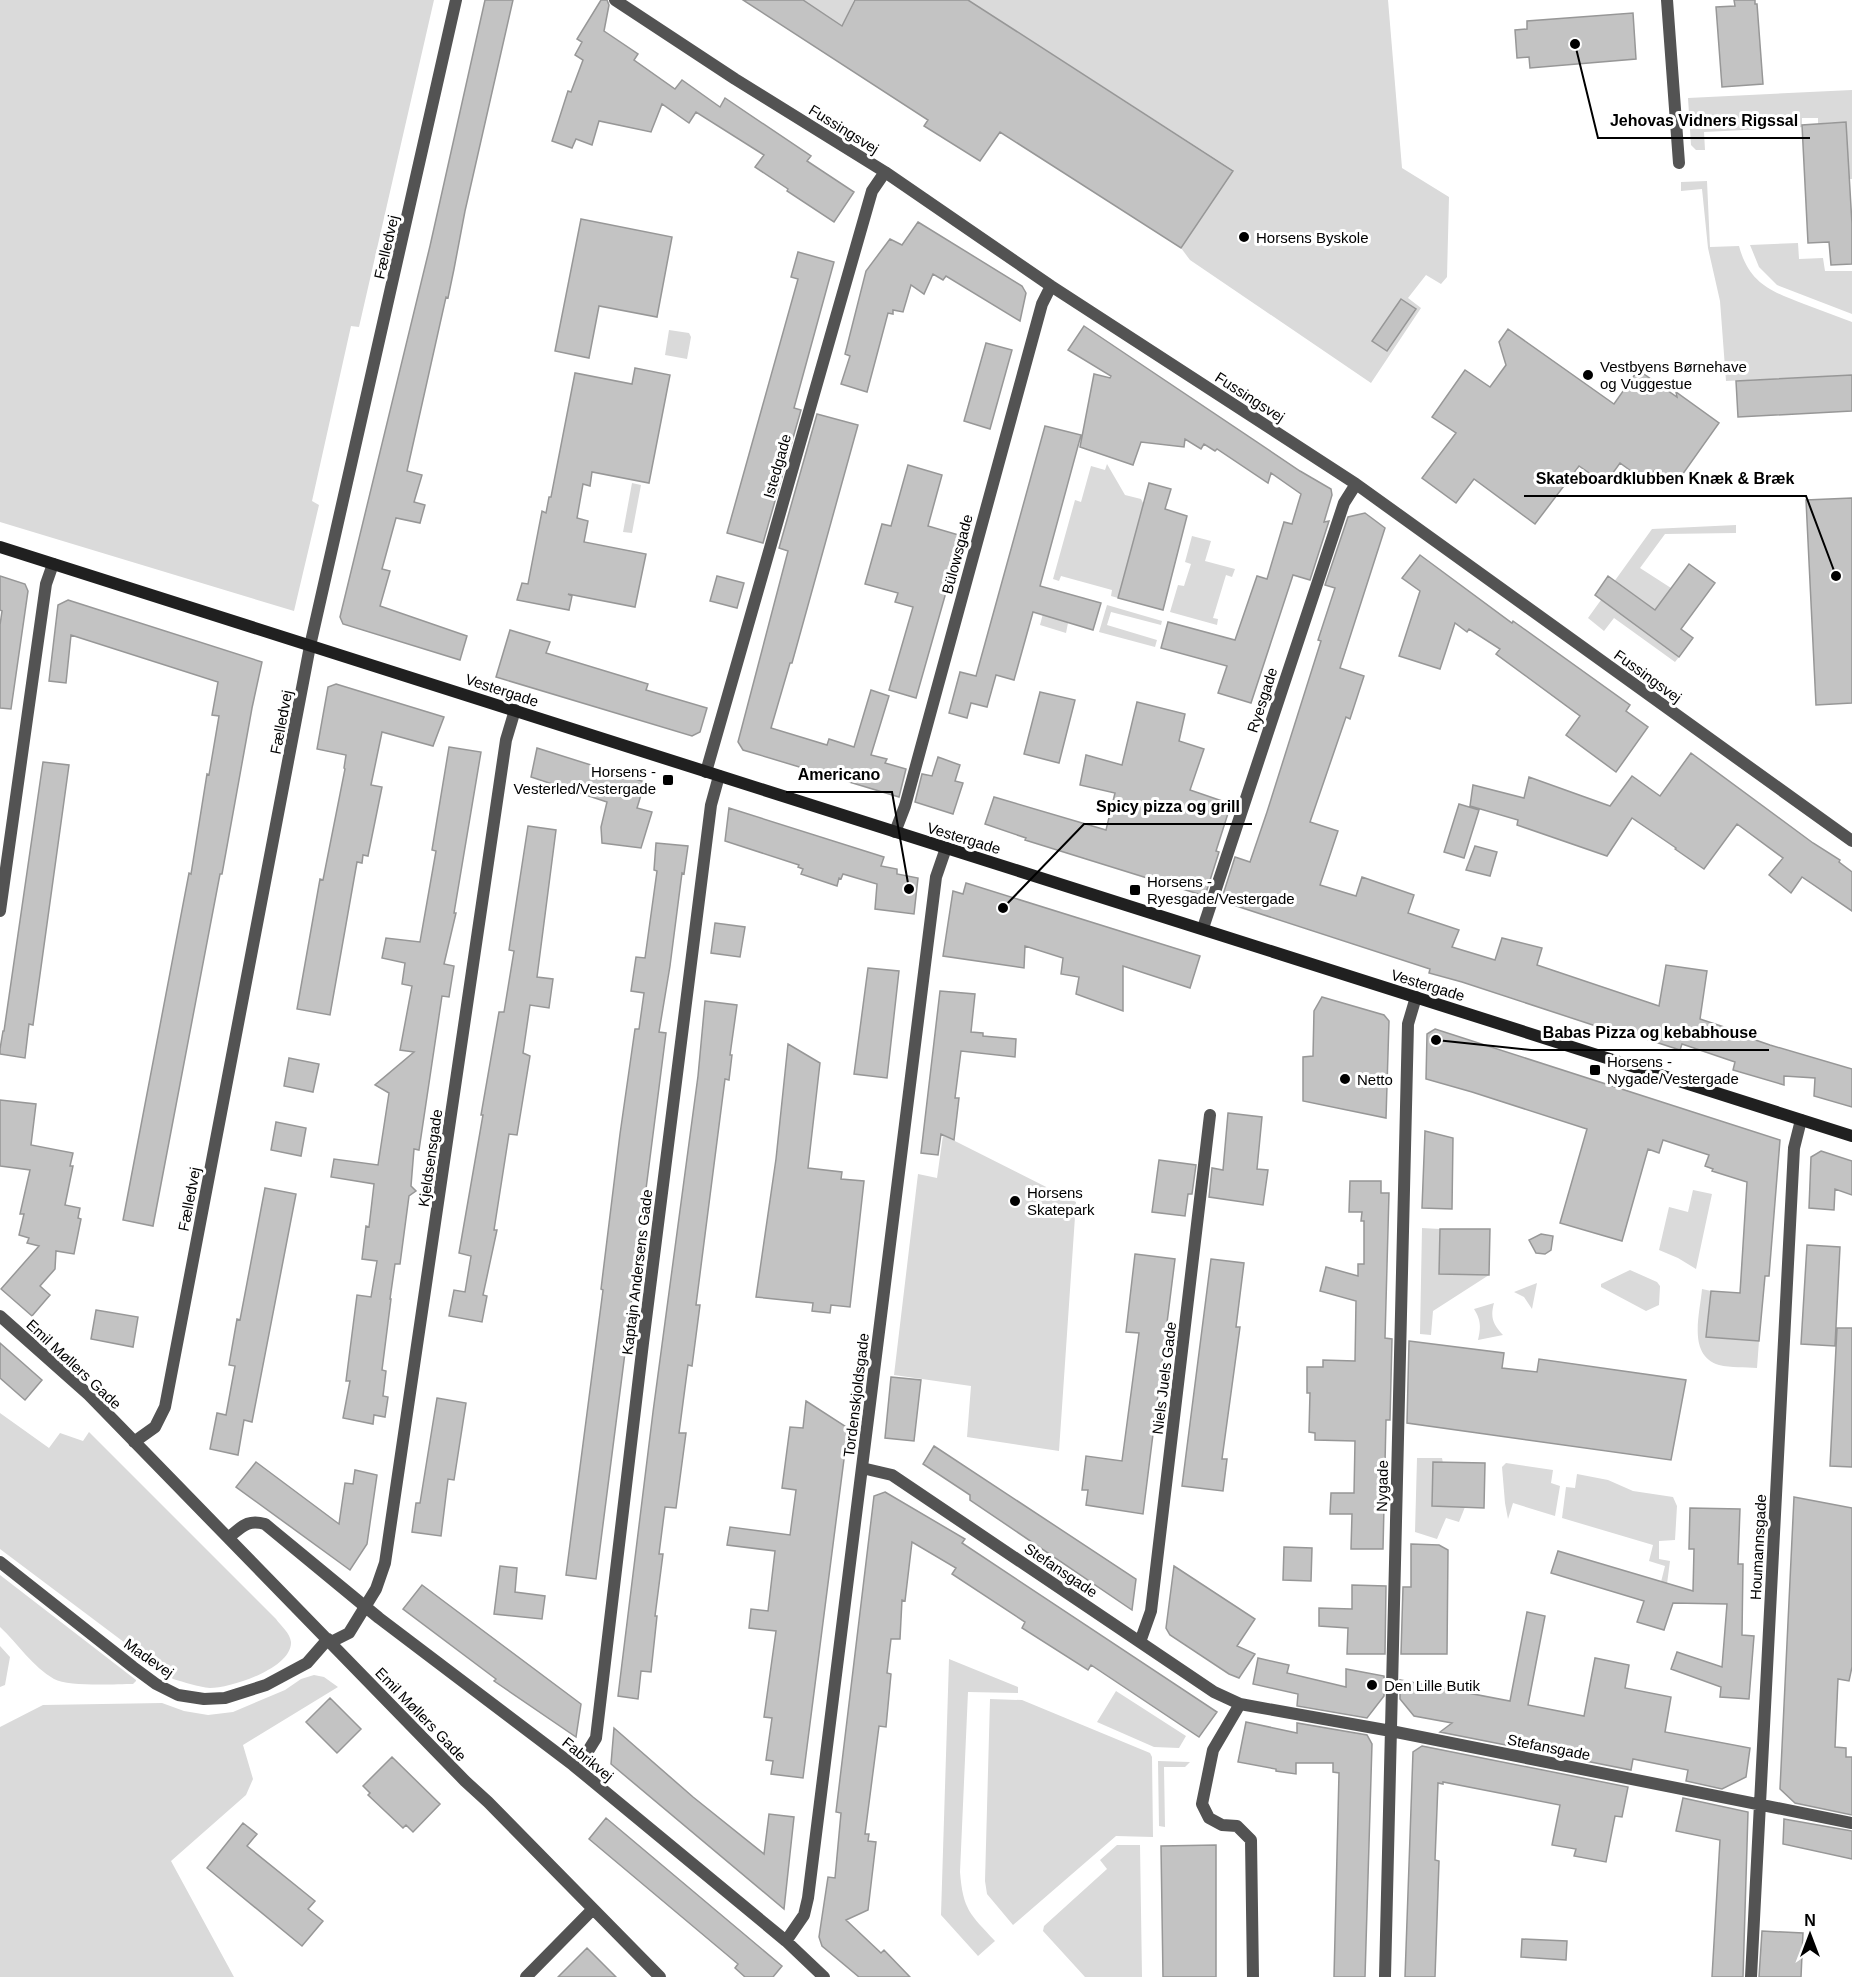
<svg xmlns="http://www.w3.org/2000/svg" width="1852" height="1977" font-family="Helvetica,sans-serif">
	<rect width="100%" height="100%" fill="#fff"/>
	<path fill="#dadada" d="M0 0H434L359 327 351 326 312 501 319 505 294 611 0 522Z
		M803 0H854L842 26Z
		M968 0H1388L1402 168 1449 197 1447 277 1441 284 1426 275 1408 298 1421 308 1371 383 1190 260 1181 248 1233 170Z
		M1852 90V179H1849L1846 122 1823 123 1818 127V118H1802V127L1795 128 1794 116 1764 118V129L1704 132 1705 150H1696L1691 145 1688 98Z
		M1707 181 1710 247 1739 246C1749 283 1770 291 1804 304 1820 310 1836 316 1852 322V375L1726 381 1720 301 1708 248 1702 189 1681 191V182Z
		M1798 243 1799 259 1823 258 1825 271H1852V314L1777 285 1759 267 1750 245Z
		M669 330 689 333 691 337 687 359 665 355Z
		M1107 464 1125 495 1141 499 1154 524 1139 520 1118 598 1111 596 1112 590 1061 576 1059 581 1053 579 1075 500 1081 502 1091 466 1105 470Z
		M632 483 641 485 632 533 623 532Z
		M1736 525V533L1665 534 1640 568 1671 588 1655 610 1632 593 1618 612 1679 657 1675 662 1614 618 1604 631 1588 618 1652 529Z
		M1192 536 1211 541 1205 561 1235 569 1232 577 1226 575 1213 618 1218 619 1217 625 1170 612 1178 585 1184 586 1191 564 1185 562Z
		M1107 605 1162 621 1161 625 1111 612 1107 625 1157 640 1155 647 1099 632Z
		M1045 606 1052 608 1050 617 1068 623 1066 633 1040 625Z
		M943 1135 1076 1202 1059 1451 967 1437 971 1386 894 1375 918 1174 937 1178Z
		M1693 1190 1712 1194 1696 1269 1678 1258 1659 1250 1669 1207 1688 1212Z
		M1422 1228 1440 1229 1439 1274 1489 1275 1433 1311 1431 1335 1420 1334Z
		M1630 1270 1657 1282 1660 1286 1659 1305 1646 1311 1601 1287V1284Z
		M1537 1283 1532 1309 1524 1297 1514 1292Z
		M1702 1289 1711 1291 1706 1336 1759 1341 1757 1368C1745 1367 1731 1368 1719 1365 1687 1355 1700 1314 1702 1289Z
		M1494 1303C1490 1318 1493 1324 1503 1335L1478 1340C1481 1327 1481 1320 1474 1309Z
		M0 1413 49 1448 60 1433 83 1441 89 1432 276 1619C281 1626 290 1633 291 1642 292 1668 231 1688 210 1688 198 1687 184 1682 173 1679L0 1549Z
		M1417 1458H1442L1443 1463H1433L1432 1506 1465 1507 1459 1522 1446 1518 1437 1539 1415 1532Z
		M1506 1463 1553 1470 1551 1483 1560 1486 1555 1516 1513 1503 1508 1519 1505 1503 1502 1467Z
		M1577 1474 1608 1480 1633 1491 1673 1497 1677 1506 1675 1540 1659 1541V1559L1670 1561 1667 1584 1661 1582 1665 1566 1649 1561 1653 1545 1562 1518 1566 1487 1575 1488Z
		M0 1575 136 1680V1681L133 1684C115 1684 68 1687 54 1679 33 1667 18 1644 0 1627Z
		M0 1646 10 1657 5 1685 0 1687Z
		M949 1659 1018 1687V1693L968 1692 960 1872C963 1910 970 1914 995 1941L978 1956 941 1915Z
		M314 1675 324 1677 338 1687 243 1745 253 1779 246 1795 171 1861 234 1977H0V1727L43 1705 162 1703 184 1711 208 1715 233 1712 285 1690 301 1679Z
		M1116 1691 1186 1736 1179 1748 1154 1747 1097 1722Z
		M990 1699 1022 1700 1150 1753 1152 1757 1153 1837 1116 1836 1013 1925 987 1894 985 1881Z
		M1158 1761 1190 1762 1185 1767H1164L1165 1827 1159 1826Z
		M1117 1845H1140L1142 1977H1085L1043 1931 1044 1926 1107 1869 1100 1860Z"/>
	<path fill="#c3c3c3" stroke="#979797" stroke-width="1.5" d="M485 0H513L465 211 454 269 448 298 446 297 407 471 422 475 414 502 425 505 420 523 396 518 382 569 390 571 380 606 467 636 460 660 343 624 340 617 430 246Z
		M601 0H607L609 5 604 31 638 54 634 60 675 89 682 80 720 107 725 98 811 156 807 161 854 192 834 222 787 191 788 189 755 167 764 155 696 112 689 123 662 104 651 132 599 121 592 145 576 139 572 148 552 141 568 91 571 92 583 60 575 55 582 42 577 39Z
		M743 0H803L842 26 855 0H968L1233 171 1181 248 1000 132 980 161 924 126 928 120Z
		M1734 0H1755V4H1757L1763 84 1722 87 1716 7 1735 6Z
		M1633 13 1636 59 1530 68 1529 57 1517 58 1515 30 1527 29V21Z
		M1846 122 1852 224V264L1831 265 1829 242 1808 243 1802 125Z
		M581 219 672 237 657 317 599 306 589 358 555 351Z
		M918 222 1022 286 1026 293 1020 321 946 276 943 280 933 274 924 294 911 285 903 312 893 310V314L888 313 867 392 841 384 850 356 845 354 866 271 890 239 902 245Z
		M798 252 834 262 794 408 801 410 763 543 727 533 798 279 791 277Z
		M1401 299 1416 309 1387 351 1372 341Z
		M1084 326 1300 471 1331 489 1332 495 1324 522 1329 521 1310 580 1293 575 1251 703 1218 693 1227 666 1161 648 1168 622 1235 640 1257 576 1267 579 1284 522 1292 524 1301 494 1271 473 1268 483 1217 449 1215 451 1204 444 1201 449 1185 439 1184 447 1141 442 1133 465 1080 447 1094 374 1110 378 1111 376 1068 350Z
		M1508 329 1614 404 1638 370 1677 397 1676 392 1719 423 1675 485 1655 470 1646 482 1620 463 1605 484 1579 466 1535 524 1474 479 1456 503 1422 478 1456 433 1432 417 1465 370 1490 387 1506 365 1499 342Z
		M986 343 1012 350 990 429 964 421Z
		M635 368 670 375 649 483 592 472 590 486 583 484 577 518 588 521 584 542 646 554 635 607 568 594 572 596 569 610 517 600 522 583 528 584 542 511 546 513 549 497H551L575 373 632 384Z
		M1852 375V411L1738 417 1736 381Z
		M817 414 858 425 792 663H790L771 728 827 745 829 739 854 747 871 690 889 696 871 755 887 759 885 763 906 769 899 797 743 750 738 742 788 551 779 548Z
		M1045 426 1081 435 1040 586 1101 603 1093 630 1033 612 1014 680 996 675 987 707 971 703 967 718 949 713 960 672 976 676Z
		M908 465 942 475 928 526 962 536 916 698 889 690 913 607 895 602 898 593 865 584 882 524 891 526Z
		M1149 483 1171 489 1165 509 1187 516 1163 610 1118 598Z
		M1852 498V703L1816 705 1806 500Z
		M1365 513 1385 528 1340 668 1364 676 1350 719 1346 717 1310 822 1338 831 1320 885 1356 896 1362 877 1414 895 1408 913 1459 930 1452 947 1495 960 1502 938 1542 948 1537 965 1659 1006 1666 965 1707 971 1700 1019 1742 1033 1741 1035 1770 1045 1852 1069V1107L1814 1096 1815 1078 1784 1076V1085L1733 1070 1735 1062 1682 1044 1680 1050 1606 1026 1605 1029 1462 982 1429 973 1430 969 1221 901 1235 857 1250 862 1267 812 1321 641 1318 640 1335 588 1325 585 1348 517Z
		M1420 555 1512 623 1513 621 1630 705 1626 711 1648 727 1616 772 1566 735 1580 716 1496 654 1500 649 1469 629 1467 632 1455 623 1440 669 1399 656 1420 591 1402 578Z
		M1689 564 1715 583 1681 629 1693 638 1679 657 1595 595 1608 576 1655 610Z
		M0 576 25 584 28 591 11 709 0 708V625L2 611 0 610Z
		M717 576 744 583 737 608 710 601Z
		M68 600 262 662 252 708 222 874H220L153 1226 123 1220 189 873 191 874 207 774 209 775 219 716 212 715 218 682 71 635 66 683 49 681 58 605Z
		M510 630 550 642 546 653 648 684 646 690 707 708 700 732 692 736 496 677Z
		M336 684 444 717 433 746 382 732 371 785 382 787 368 856 363 855 362 863 357 862 330 1015 297 1009 320 879 323 880 345 769 344 768 346 755 317 749 328 687Z
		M1040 692 1075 700 1059 763 1024 754Z
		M1137 702 1185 714 1179 741 1204 749 1190 790 1231 804 1216 851 1219 852 1205 896 1025 840 1026 838 985 824 994 797 1106 830 1115 793 1080 785 1086 755 1122 765Z
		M449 747 481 752 454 913H456L444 964 454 966 449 997 442 996 419 1150 414 1149 411 1186 416 1191 409 1196 400 1264H395L390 1299H391L382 1370 386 1371 383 1396 388 1397 385 1417 374 1415 373 1424 343 1418 350 1381H346L357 1295 371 1297 377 1261 362 1259 366 1226 369 1227 374 1184 331 1177 334 1159 378 1165 389 1093 375 1085 414 1052 400 1050 412 986 402 984 405 963 382 958 386 938 420 942 436 851 432 850Z
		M537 748 645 782 637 808 652 812 641 848 602 843 601 827 607 802 531 777Z
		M1691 753 1813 843 1840 860 1839 862 1852 872V911L1802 877 1791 893 1769 875 1783 858 1737 824 1704 869 1675 849 1676 848 1632 818 1607 856 1517 825 1518 820 1470 806 1473 785 1524 798 1529 777 1610 806 1632 776 1660 796Z
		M938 757 960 765 955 781 963 783 953 814 915 802 922 774 932 776Z
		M43 762 69 765 33 1025 29 1024 25 1058 0 1054V1049L3 1031H4Z
		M1459 804 1479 810 1464 858 1444 852Z
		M729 808 884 857 881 866 897 869V874L918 878 914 914 875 909 877 884 843 874 841 879 839 878 837 886 801 874 803 869 798 867 799 865 725 841Z
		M528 826 556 830 537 977 553 979 549 1008 530 1005 523 1053 530 1056 517 1135 509 1134 494 1230H497L483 1295 487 1296 482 1322 449 1316 454 1290 465 1292 471 1256 459 1253 483 1115H481L499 1012H504L514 951 509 950Z
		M656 843 688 846 684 874 682 873 670 966 659 1032 666 1033 596 1579 566 1575 603 1290 601 1289 620 1134 635 1029H639L644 993 631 991 636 957 645 958 657 871 654 870Z
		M1475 846 1497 852 1490 876 1466 870Z
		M966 883 1200 956 1190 988 1123 966V1011L1076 994 1079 977 1061 974 1063 958 1025 946 1024 968 943 956 953 891 963 894Z
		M715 923 745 927 740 957 711 953Z
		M868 968 899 971 887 1078 854 1074Z
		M940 991 975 994 971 1032 983 1033V1036L1016 1039 1015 1057 961 1051 955 1098H959L954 1140 941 1134 938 1155 921 1153Z
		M1322 997 1384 1015 1389 1021 1386 1118 1303 1101V1057L1313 1056 1314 1011Z
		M705 1001 737 1005 730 1055H732L729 1080 725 1079 696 1305H700L692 1366 688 1365 679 1433H686L676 1508 665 1507 659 1554H663L655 1616H657L651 1672 641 1671 638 1699 618 1696 653 1412 698 1076Z
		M1435 1029 1780 1140 1769 1276H1765L1759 1341 1706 1337 1711 1291 1740 1293 1747 1182 1712 1171 1713 1169 1705 1166 1709 1155 1663 1140 1659 1153 1648 1149 1622 1241 1560 1223 1587 1129 1472 1092 1426 1079 1427 1034Z
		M788 1044 820 1063 808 1168 842 1172 841 1179 864 1181 850 1307 831 1305 830 1313 812 1311 813 1303 756 1297 776 1159Z
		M289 1058 319 1064 313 1092 284 1086Z
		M0 1100 36 1104 31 1145 73 1153 70 1166H73L65 1205 80 1208 78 1218 81 1219 74 1254 56 1251 55 1269 40 1286 50 1295 32 1316 1 1289 39 1246 27 1243 29 1238 19 1235 24 1214H20L30 1170 0 1166Z
		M1228 1113 1262 1117 1257 1169 1268 1170 1263 1205 1209 1197 1212 1168 1223 1170Z
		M276 1122 306 1128 301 1156 271 1150Z
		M1425 1131 1453 1138 1452 1209 1422 1208Z
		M1821 1151 1852 1161V1195L1835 1189 1834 1210 1809 1208 1811 1157Z
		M1159 1160 1196 1165 1192 1194H1188L1185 1216 1152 1212Z
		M1350 1181H1381V1193H1389L1385 1338 1392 1339 1390 1420H1386L1383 1549H1351L1352 1514H1330L1331 1493H1354L1355 1441 1315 1440V1433L1309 1432 1310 1393H1307V1367H1323V1360L1355 1361 1356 1301 1320 1291 1326 1267 1358 1276V1264H1364V1221H1361L1362 1212H1349Z
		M265 1188 296 1194 252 1422 244 1420 238 1455 210 1449 217 1413 226 1415 235 1366 229 1365 237 1319 240 1320Z
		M1440 1229H1490L1489 1275 1439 1274Z
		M1541 1234 1553 1236 1551 1250 1545 1254 1536 1253 1529 1240Z
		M1807 1245 1840 1247 1835 1346 1801 1344Z
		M1135 1254 1175 1259 1143 1514 1086 1505 1088 1490H1082L1086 1456 1122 1461 1139 1333 1126 1332Z
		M1211 1259 1244 1263 1236 1327H1240L1222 1459H1227L1223 1491 1182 1486Z
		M96 1310 138 1317 133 1347 91 1339Z
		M1837 1328H1852V1467L1830 1466Z
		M1409 1341 1504 1353 1502 1368 1537 1372 1539 1359 1686 1380 1671 1460 1407 1423Z
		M0 1343 42 1380 25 1400 0 1378Z
		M891 1377 921 1380 914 1441 885 1438Z
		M437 1398 466 1403 454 1480 448 1479 441 1536 412 1532 416 1503H420Z
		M806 1401 848 1428 803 1778 771 1774 773 1761 766 1760 772 1718 764 1717 776 1631 749 1628 751 1609 768 1611 775 1551 727 1545 730 1527 790 1535 796 1490 782 1488 790 1427 803 1428Z
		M934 1446 1136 1579 1132 1610 970 1500V1495L923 1464Z
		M256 1462 339 1524 345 1483 353 1484 355 1470 377 1475 367 1544 350 1570 236 1487Z
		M1433 1462 1485 1463 1484 1508 1432 1506Z
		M885 1492 965 1539 962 1543 1217 1712 1199 1737 1091 1665 1088 1670 1022 1628 1025 1622 952 1574 956 1568 912 1542 905 1601 902 1600 900 1639H891L887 1673 891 1674 886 1727 879 1726 865 1834H869L868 1841 876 1842 868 1910 846 1920 881 1953 884 1950 910 1977H859L822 1946 819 1937 828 1877 835 1878 841 1813 836 1812 874 1496Z
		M1794 1497 1852 1508V1667L1849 1681 1838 1679 1835 1747 1846 1748V1757H1852V1815L1795 1803 1780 1789Z
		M1690 1508 1740 1509 1738 1564H1743L1742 1635 1754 1636 1749 1699 1720 1697 1721 1687 1671 1669 1677 1652 1722 1667 1727 1604 1673 1603 1664 1630 1637 1622 1644 1601 1551 1573 1558 1551 1693 1591 1694 1549H1689Z
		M1411 1544 1439 1545 1448 1550 1447 1654H1401L1403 1587H1411Z
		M1284 1547 1312 1548 1311 1581 1283 1580Z
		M500 1566 517 1568 515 1592 545 1596 542 1619 494 1614Z
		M1174 1566 1255 1619 1237 1646 1255 1654 1239 1678 1229 1674 1170 1635 1166 1628Z
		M422 1585 581 1704 576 1737 494 1681 496 1679 403 1609Z
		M1352 1585 1386 1586 1385 1654H1347L1348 1628 1319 1626V1608L1352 1609Z
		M1527 1612 1545 1616 1528 1705 1584 1716 1595 1658 1629 1665 1625 1688 1671 1697 1665 1732 1750 1748 1746 1777 1722 1789 1686 1781 1688 1770 1633 1759 1631 1770 1440 1732 1452 1723 1414 1716 1400 1699V1680L1510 1701Z
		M1258 1658 1289 1665 1287 1673 1346 1687V1669L1384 1676V1696L1367 1718 1297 1706 1298 1694 1253 1684Z
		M330 1698 361 1729 337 1753 306 1722Z
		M1246 1722 1297 1733V1723L1367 1735 1372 1744 1365 1977H1334L1339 1773 1333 1772V1763H1296V1774L1276 1771V1769L1238 1762Z
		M614 1728 693 1797 764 1854 769 1814 794 1817 784 1909 611 1764Z
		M1422 1746 1628 1787 1622 1817 1615 1816 1606 1862 1574 1856 1576 1849 1552 1845 1560 1805 1443 1782V1784L1438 1783 1435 1860 1439 1861 1435 1977H1405L1413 1752Z
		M392 1757 440 1804 413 1832 406 1825 403 1828 368 1795 370 1793 363 1786Z
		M1683 1798 1748 1812 1743 1977H1712L1720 1840 1676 1831Z
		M606 1818 782 1966 773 1977H745L735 1968 738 1964 589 1839Z
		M1784 1819 1852 1831V1859L1783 1844Z
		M243 1823 257 1834 247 1846 315 1901 308 1909 323 1921 302 1946 207 1868Z
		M1216 1845V1977H1163L1161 1846Z
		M1762 1931 1803 1933 1801 1977H1759Z
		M1522 1939 1567 1941 1566 1960 1521 1957Z
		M587 1948 616 1977H558Z"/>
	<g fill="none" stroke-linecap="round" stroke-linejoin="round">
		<path stroke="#535353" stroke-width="12" d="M615 0 735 79 885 172 1051 286 1356 484 1852 841
			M1667 0 1679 163
			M706 772 872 191 885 172
			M895 832 905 806 1042 304 1051 286
			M0 911 46 584 53 564
			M1203 928 1344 503 1356 484
			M0 1316 89 1395 465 1781 488 1802 660 1977
			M134 1442 155 1427 165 1407 310 646 456 0
			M862 1468 892 1475 1214 1692 1240 1704 1391 1731 1852 1823
			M229 1537C242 1527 247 1519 265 1524L379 1618 573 1765 786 1941 824 1977
			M0 1562 133 1667 156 1684 178 1695 204 1699 225 1698 266 1685 307 1663 328 1639
			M331 1642 349 1633 376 1589 385 1563 506 740 515 710
			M1140 1642 1151 1611 1210 1115
			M1240 1704 1213 1750 1202 1804 1209 1818 1222 1825 1237 1826 1251 1840 1253 1977
			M573 1765 588 1751 596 1738 643 1343 711 805 719 776
			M786 1941 804 1915 808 1898 936 877 946 848
			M526 1977 593 1909
			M1385 1977 1408 1024 1416 997
			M1751 1977 1794 1148 1801 1120"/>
		<path stroke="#202020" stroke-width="12" d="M0 547 1852 1136"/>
	</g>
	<g fill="#000" stroke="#fff" stroke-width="2">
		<circle cx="1244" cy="237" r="6"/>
		<circle cx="1588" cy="375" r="6"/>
		<rect x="662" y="774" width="12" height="12" rx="3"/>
		<rect x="1129" y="884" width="12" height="12" rx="3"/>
		<rect x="1589" y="1064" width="12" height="12" rx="3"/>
		<circle cx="1345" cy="1079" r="6"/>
		<circle cx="1015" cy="1201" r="6"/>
		<circle cx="1372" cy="1685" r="6"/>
	</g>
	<g text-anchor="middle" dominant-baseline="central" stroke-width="6" stroke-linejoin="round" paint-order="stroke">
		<g font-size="15" fill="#000" stroke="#fff">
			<text transform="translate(844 129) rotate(32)">Fussingsvej</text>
			<text transform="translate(386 247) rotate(-77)">Fælledvej</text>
			<text transform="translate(1250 397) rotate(33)">Fussingsvej</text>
			<text transform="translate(777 466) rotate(-74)">Istedgade</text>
			<text transform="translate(957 554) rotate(-75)">Bülowsgade</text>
			<text transform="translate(1648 676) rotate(36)">Fussingsvej</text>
			<text transform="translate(502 690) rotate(18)">Vestergade</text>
			<text transform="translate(1262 700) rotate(-72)">Ryesgade</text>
			<text transform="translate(281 722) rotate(-79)">Fælledvej</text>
			<text transform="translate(964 838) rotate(17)">Vestergade</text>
			<text transform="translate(1428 985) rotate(17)">Vestergade</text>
			<text transform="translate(430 1158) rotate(-82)">Kjeldsensgade</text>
			<text transform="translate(189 1199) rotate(-79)">Fælledvej</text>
			<text transform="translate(637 1272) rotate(-83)">Kaptajn Andersens Gade</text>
			<text transform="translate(74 1364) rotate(43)">Emil Møllers Gade</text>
			<text transform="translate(1164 1378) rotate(-83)">Niels Juels Gade</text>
			<text transform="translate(856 1395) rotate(-83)">Tordenskjoldsgade</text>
			<text transform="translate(1382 1486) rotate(-89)">Nygade</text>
			<text transform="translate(1758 1547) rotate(-87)">Houmannsgade</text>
			<text transform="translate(1061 1570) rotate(34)">Stefansgade</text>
			<text transform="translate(149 1658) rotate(35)">Madevej</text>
			<text transform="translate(421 1714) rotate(46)">Emil Møllers Gade</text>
			<text transform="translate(1549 1747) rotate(11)">Stefansgade</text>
			<text transform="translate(588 1759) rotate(39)">Fabrikvej</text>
		</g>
		<g font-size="15" fill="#000" stroke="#fff" text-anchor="start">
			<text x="1256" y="237">Horsens Byskole</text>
			<text x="1600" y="366">Vestbyens Børnehave<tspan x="1600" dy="17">og Vuggestue</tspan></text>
			<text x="656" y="771" text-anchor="end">Horsens -<tspan x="656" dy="17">Vesterled/Vestergade</tspan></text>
			<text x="1147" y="881">Horsens -<tspan x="1147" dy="17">Ryesgade/Vestergade</tspan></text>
			<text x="1607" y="1061">Horsens -<tspan x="1607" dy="17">Nygade/Vestergade</tspan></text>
			<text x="1357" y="1079">Netto</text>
			<text x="1027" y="1192">Horsens<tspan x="1027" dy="17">Skatepark</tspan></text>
			<text x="1384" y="1685">Den Lille Butik</text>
		</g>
	</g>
	<path fill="none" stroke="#000" stroke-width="2" d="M1575 44L1598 138H1810M1836 576L1806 496H1524M909 889L892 792H786M1003 908L1084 824H1252M1436 1040L1531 1050H1769"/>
	<g fill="#000" stroke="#fff" stroke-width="2">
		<circle cx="1575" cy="44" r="6"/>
		<circle cx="1836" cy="576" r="6"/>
		<circle cx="909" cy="889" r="6"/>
		<circle cx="1003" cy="908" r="6"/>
		<circle cx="1436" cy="1040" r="6"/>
	</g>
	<g font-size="16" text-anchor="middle" font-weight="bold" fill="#000" stroke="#fff" stroke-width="6" stroke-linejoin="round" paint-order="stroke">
		<text x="1704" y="126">Jehovas Vidners Rigssal</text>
		<text x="1665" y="484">Skateboardklubben Knæk &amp; Bræk</text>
		<text x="839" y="780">Americano</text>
		<text x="1168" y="812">Spicy pizza og grill</text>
		<text x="1650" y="1038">Babas Pizza og kebabhouse</text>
	</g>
	<g transform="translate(1810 1935)" stroke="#ffffff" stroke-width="4.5" paint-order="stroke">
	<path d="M0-4.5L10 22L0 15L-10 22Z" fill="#000000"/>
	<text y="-9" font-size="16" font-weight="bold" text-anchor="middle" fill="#000000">N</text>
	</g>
</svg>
